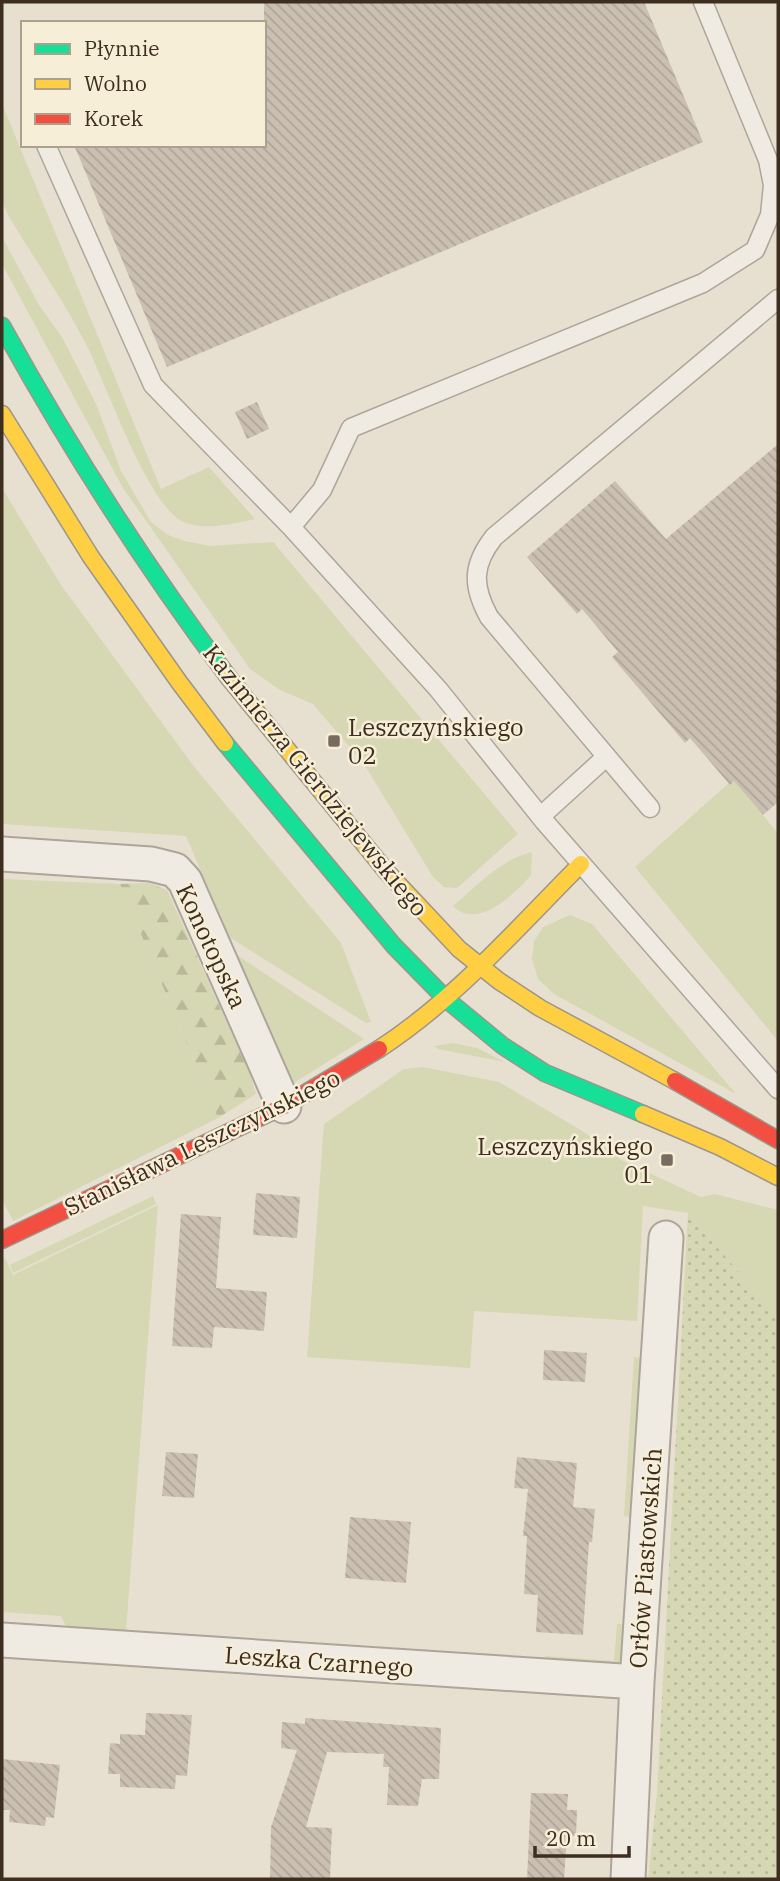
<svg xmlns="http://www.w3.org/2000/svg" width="780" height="1881" font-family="'IBM Plex Serif',serif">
	<defs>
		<pattern id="forest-firs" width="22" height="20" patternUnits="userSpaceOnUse" patternTransform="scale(1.75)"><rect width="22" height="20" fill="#d6d7b3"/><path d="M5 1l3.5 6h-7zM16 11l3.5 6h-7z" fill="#b9b99a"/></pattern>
		<pattern id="park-dots" width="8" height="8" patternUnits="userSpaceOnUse" patternTransform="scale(1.75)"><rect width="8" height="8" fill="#d6d7b3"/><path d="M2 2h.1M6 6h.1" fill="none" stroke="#b9b99a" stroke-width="1.8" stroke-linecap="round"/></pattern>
		<pattern id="building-back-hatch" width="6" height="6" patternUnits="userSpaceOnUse" patternTransform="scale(1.75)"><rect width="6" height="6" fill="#cbbfb2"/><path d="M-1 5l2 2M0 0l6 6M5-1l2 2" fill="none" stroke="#afa499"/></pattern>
	</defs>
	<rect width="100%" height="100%" fill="#e7e0d1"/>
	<path fill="#d6d7b3" d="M2 104 161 489 209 467 255 519C232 524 198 533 177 518 144 492 108 390 88 348 65 302 34 259 8 215L2 201Z
		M2 237 39 305 62 337 97 406 121 471 151 522 168 535 185 541 210 546 273 542 518 834 457 888 444 887 433 877 364 764 313 704 280 690 250 669 123 488 2 264Z
		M2 488 61 585 195 768 341 943 371 1022 366 1023 229 937 186 836 2 824Z
		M731 781 732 783 734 781 778 833V1041L635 867Z
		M532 852 531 875C516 893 477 931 453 906 477 886 501 859 532 852Z
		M2 879 120 884 218 1118 13 1221 2 1199Z
		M570 915 592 924 736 1094 554 994 538 979 532 959 534 941 543 927Z
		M223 946 364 1039 289 1086Z
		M453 1043 477 1048 505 1062 438 1049 434 1046Z
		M423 1067 499 1082 584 1132 623 1161 701 1197 715 1194 778 1210V1318L688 1213 643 1206 637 1321 474 1311 470 1368 307 1357 324 1124 404 1069Z
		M153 1196 156 1204 13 1273 10 1265Z
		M158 1205 126 1631 179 1634 175 1639 69 1632 61 1616 2 1612V1260L5 1258 13 1275Z
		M634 1357 647 1359 636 1518 624 1516Z
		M617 1624H628L625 1669 546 1663 545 1656 614 1661Z"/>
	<path fill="url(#forest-firs)" d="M149 883 167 890 250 1074 256 1094 218 1118 120 884Z"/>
	<path fill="url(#park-dots)" d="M688 1213 778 1318V1879H648L657 1792Z"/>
	<path fill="url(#building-back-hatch)" d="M264 2H644L703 142 167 367 74 145H264Z
		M257 402 269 429 247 439 235 412Z
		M778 444V802L763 815 734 781 730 785 690 738 685 743 612 657 618 652 582 609 577 614 527 557 615 481 666 539Z
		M256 1193 300 1197 297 1238 253 1235Z
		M181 1214 221 1217 216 1288 267 1292 264 1331 214 1327 212 1348 172 1346Z
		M544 1350 587 1353 585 1382 543 1380Z
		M166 1452 198 1454 194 1498 162 1496Z
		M517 1457 577 1463 573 1507 595 1509 592 1542H589L583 1635 536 1632 538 1595 524 1594 527 1536H523L528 1489 514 1488Z
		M350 1517 411 1522 406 1583 345 1578Z
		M146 1713 192 1715 187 1776 176 1775 175 1789 120 1787V1774H108L110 1743 120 1744V1734L145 1735Z
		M305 1718 441 1728 439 1779H422L418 1806 387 1805 389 1767H383L384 1754 327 1752 306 1827 332 1828 330 1879H270L271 1827 297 1750 281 1748 282 1722 305 1724Z
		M2 1759 60 1765 54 1818 46 1817 45 1826 9 1822 10 1810H2Z
		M531 1793 568 1794 567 1810H577L576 1836H567L564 1879H527Z"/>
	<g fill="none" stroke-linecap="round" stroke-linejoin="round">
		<defs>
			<path id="lane" d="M46 145 153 385 291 527 438 689 544 821 778 1089
				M291 527 322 490 351 428 703 283 755 250 770 215 773 185 768 160 703 2
				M650 808 489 617C472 586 472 565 494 537L778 299
				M541 816 606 757"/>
			<path id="street" d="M2 854 151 864 175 870 185 881 284 1106
				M2 1640 637 1682
				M628 1879 637 1682 666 1238"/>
			<path id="fast" d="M2 326C70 449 145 566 229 678
				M225 743 394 946 446 999 503 1046 545 1073 643 1114"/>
			<path id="slow" d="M2 414 91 557 179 682 225 743
				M229 678 386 871 459 949 499 981 540 1008 675 1081
				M379 1049C456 999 517 928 581 864
				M643 1114 720 1147 778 1177"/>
			<path id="jam" d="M675 1081 778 1140
				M2 1240 284 1106 379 1049"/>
		</defs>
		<use href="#lane" stroke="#ada599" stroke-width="21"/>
		<use href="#street" stroke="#ada599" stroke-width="37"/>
		<use href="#fast" stroke="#9c958a" stroke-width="19"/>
		<use href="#slow" stroke="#9c958a" stroke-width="19"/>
		<use href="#jam" stroke="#9c958a" stroke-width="19"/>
		<use href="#lane" stroke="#efebe3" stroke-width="18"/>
		<use href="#street" stroke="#efebe3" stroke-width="33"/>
		<use href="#fast" stroke="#16e098" stroke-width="16"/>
		<use href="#slow" stroke="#ffcf43" stroke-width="16"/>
		<use href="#jam" stroke="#f24e42" stroke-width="16"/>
	</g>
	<g fill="#786c5e" stroke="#f7eed8" stroke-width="2.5">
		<rect x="327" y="734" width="14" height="14" rx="3.5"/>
		<rect x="660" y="1153" width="14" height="14" rx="3.5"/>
	</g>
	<g text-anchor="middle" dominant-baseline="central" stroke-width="5" stroke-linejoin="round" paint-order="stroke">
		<g font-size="24" fill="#3d2e20" stroke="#f7eed8" text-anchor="start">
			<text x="348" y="727">Leszczyńskiego<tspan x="348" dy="28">02</tspan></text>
			<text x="653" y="1146" text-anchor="end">Leszczyńskiego<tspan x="653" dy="28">01</tspan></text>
		</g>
		<g font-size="24" fill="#3d2e20" stroke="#f7eed8">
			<text transform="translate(316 780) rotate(51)">Kazimierza Gierdziejewskiego</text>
			<text transform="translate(212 946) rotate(65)">Konotopska</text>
			<text transform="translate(202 1142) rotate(-26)">Stanisława Leszczyńskiego</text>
			<text transform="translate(645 1558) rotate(-86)">Orłów Piastowskich</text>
			<text transform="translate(319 1661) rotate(4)">Leszka Czarnego</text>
		</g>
	</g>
	<rect width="780" height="1881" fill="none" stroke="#3d2e20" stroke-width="7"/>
	<rect x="21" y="21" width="245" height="126" fill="#f7eed8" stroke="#ada18e" stroke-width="2"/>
	<rect x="35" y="44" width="35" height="10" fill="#16e098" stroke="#ada18e" stroke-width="2"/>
	<text x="84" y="56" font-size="21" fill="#3d2e20">Płynnie</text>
	<rect x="35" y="79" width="35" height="10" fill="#ffcf43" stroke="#ada18e" stroke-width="2"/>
	<text x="84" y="91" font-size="21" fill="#3d2e20">Wolno</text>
	<rect x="35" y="114" width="35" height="10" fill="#f24e42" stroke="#ada18e" stroke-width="2"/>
	<text x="84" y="126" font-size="21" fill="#3d2e20">Korek</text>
	<path d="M535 1846v10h94v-10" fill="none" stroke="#3d2e20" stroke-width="3.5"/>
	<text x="546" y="1846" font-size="21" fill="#3d2e20" stroke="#f7eed8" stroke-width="5" paint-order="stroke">20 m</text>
</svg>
